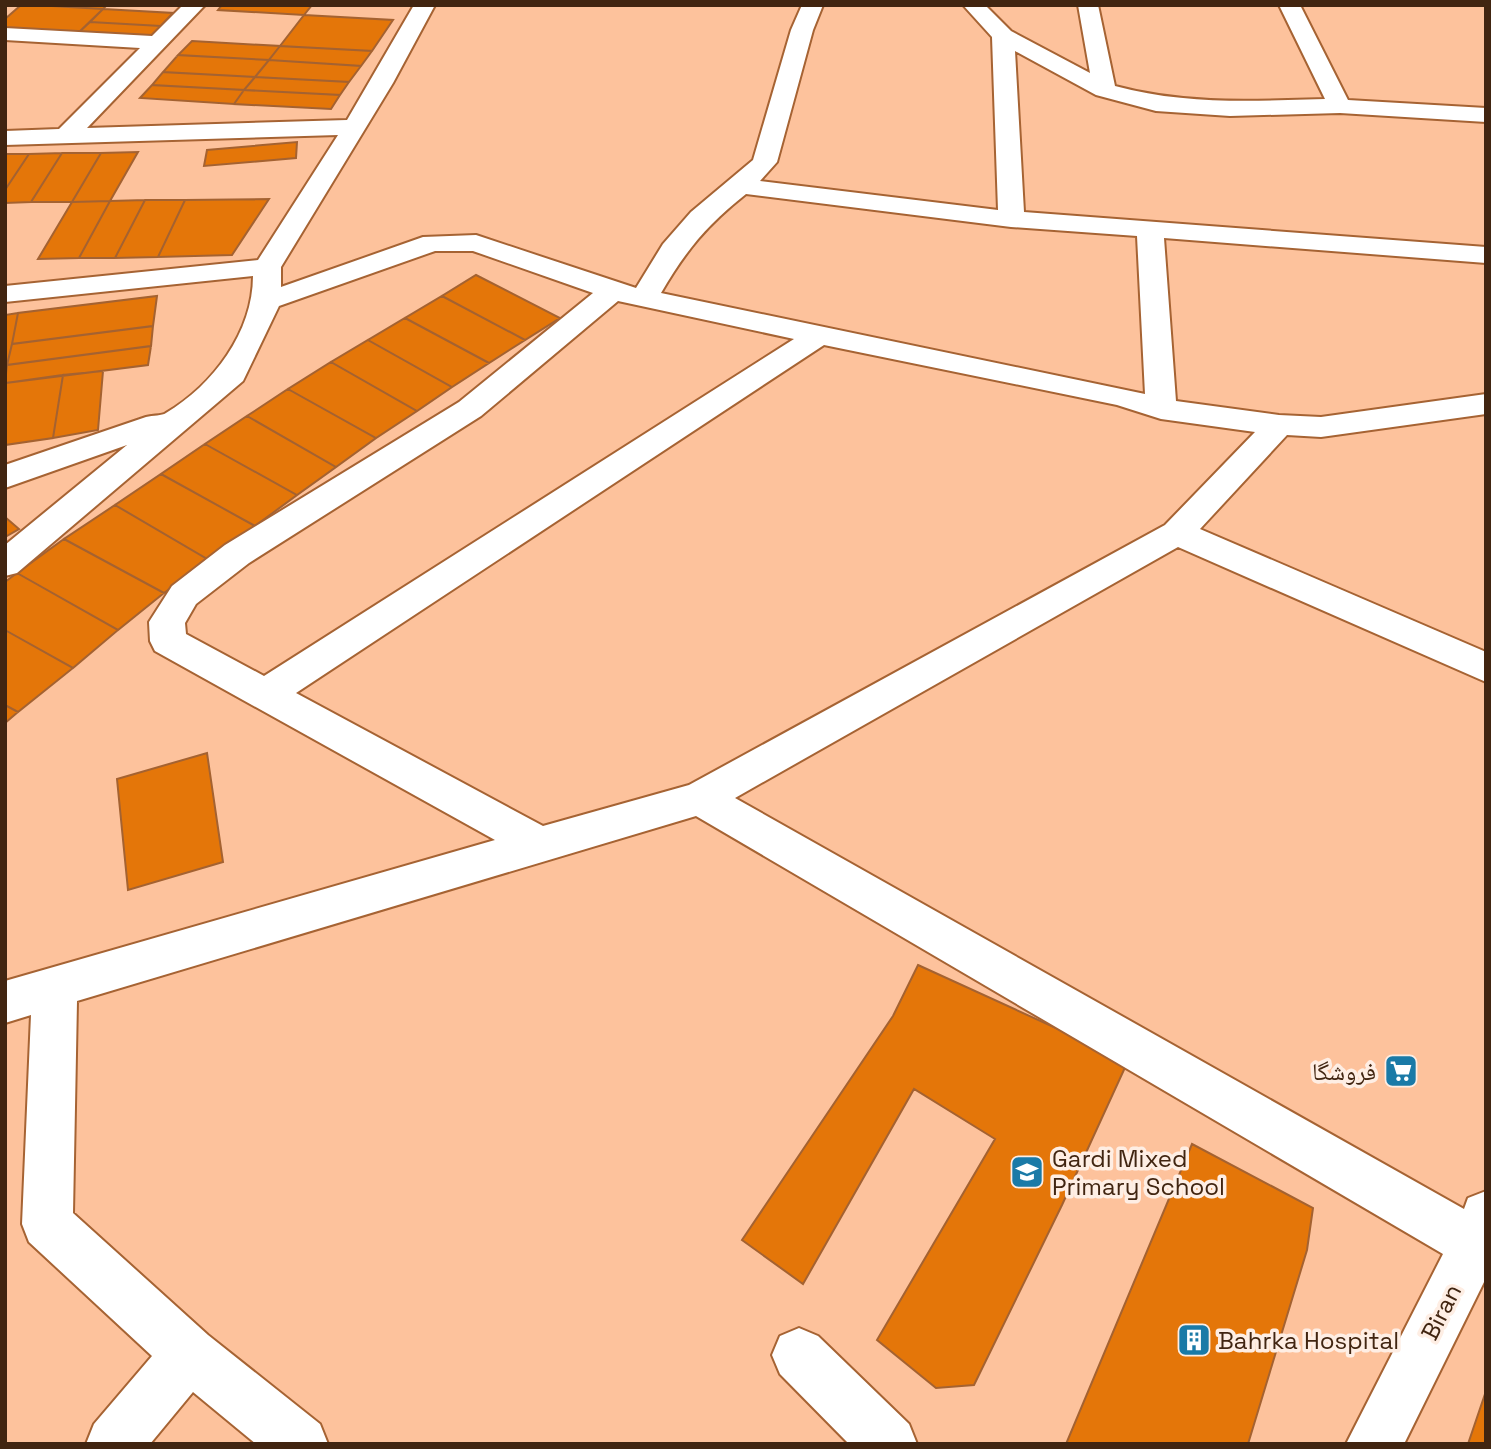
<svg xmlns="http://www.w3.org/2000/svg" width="1491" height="1449" font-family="'Space Grotesk','Noto Naskh Arabic',sans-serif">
	<rect width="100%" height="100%" fill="#fdc29c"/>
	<path fill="#e47609" stroke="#a46231" stroke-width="2" d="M21 5H35L103 9 76 35 5 30V19Z
		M35 5H107L103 9Z
		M222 5H312L304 15 218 10Z
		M103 9 173 13 161 26 90 22Z
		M304 15 393 20 372 51 280 46Z
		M90 22 161 26 148 39 76 35Z
		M192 41 280 46 269 60 178 55Z
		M280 46 372 51 361 66 269 60Z
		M178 55 269 60 255 77 163 72Z
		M269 60 361 66 349 82 255 77Z
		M163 72 255 77 244 90 152 85Z
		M255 77 349 82 340 95 244 90Z
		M152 85 244 90 234 104 140 98Z
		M244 90 340 95 331 109 234 104Z
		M297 142 296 158 204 166 207 150Z
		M138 152 110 201 72 202 101 153Z
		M62 153H101L72 202H31Z
		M62 153 31 202 5 203V190L29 154Z
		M5 154H29L5 190Z
		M269 199 232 255 158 257 185 200Z
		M145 200 115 258H79L110 201Z
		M145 200H185L158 257 115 258Z
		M110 201 79 258 38 259 72 202Z
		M476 275 560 318 525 340 442 296Z
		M157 296 153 326 12 344 18 313Z
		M442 296 525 340 489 363 405 318Z
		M18 313 12 344 5 373V315Z
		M405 318 489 363 452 387 368 340Z
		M153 326 151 346 7 365 12 344Z
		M368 340 452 387 417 411 331 362Z
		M151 346 148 365 5 383 7 365Z
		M331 362 417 411 376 438 288 389Z
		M103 371 98 430 53 438 63 375Z
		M63 375 53 438 5 445V383Z
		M288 389 376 438 336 467 247 416Z
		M247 416 336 467 297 495 205 444Z
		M205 444 297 495 255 526 161 474Z
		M161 474 255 526 209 560 115 505Z
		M115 505 209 560 164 593 64 539Z
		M5 517 19 529 5 537Z
		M64 539 164 593 118 630 17 573Z
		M17 573 118 630 73 668 5 630V582Z
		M5 630 73 668 18 712 5 705Z
		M5 705 18 712 5 723Z
		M207 753 223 862 128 890 117 779Z
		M918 965 1128 1061 1062 1205 974 1385 936 1388 877 1340 995 1139 914 1089 803 1284 742 1240 893 1016Z
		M1192 1144 1313 1208 1307 1250 1248 1444H1066Z
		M1486 1391V1444H1468Z"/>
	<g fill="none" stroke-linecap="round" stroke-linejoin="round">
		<defs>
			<path id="minor" d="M183 5H205L87 128 347 120 414 5H435L393 83 281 267V287L423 237 476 235 636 288 663 244 691 212 753 160 791 30 802 5H823L813 30 777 162 760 181 998 210 992 37 963 5H985L1011 31 1090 73 1078 5H1098L1115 86C1185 105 1253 101 1325 99L1279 5H1300L1348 100 1486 108V122L1340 113 1230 116 1156 111 1096 95 1015 51 1024 212 1486 247V263L1164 238 1176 401 1279 415 1321 417 1486 394V414L1321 437 1287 435 1200 529 1486 652V682L1178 547 735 798 1464 1209 1468 1198 1486 1191V1278L1404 1444H1346L1443 1254 696 816 77 1001 73 1213 208 1335 320 1424 328 1444H256L193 1392 150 1444H86L94 1424 152 1356 29 1242 22 1224 31 1015 5 1023V981L495 840 155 651 150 641 149 622 172 586 225 545 459 402 593 293 473 251H435L279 306 243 381 17 573 5 576V545L127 445 5 488V465L146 417C153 415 162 416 166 413 213 385 253 332 253 276L5 302V286L258 260 338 135 5 145V131L59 129 140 48 5 40V28L152 36ZM746 194 1011 227 1137 236 1145 394 661 293C686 250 707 225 746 194ZM618 301 794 339 264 676 186 634 185 623 196 604 249 563 481 416ZM824 345 1117 405 1161 419 1255 432 1165 525 689 785 543 826 296 693Z
				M799 1328 818 1336 909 1424 917 1444H849L780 1374 772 1355 780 1336Z"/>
		</defs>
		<use href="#minor" stroke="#a66333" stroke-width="4"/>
		<use href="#minor" fill="#fff" fill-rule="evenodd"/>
	</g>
	<defs>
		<symbol id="supermarket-square" viewBox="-11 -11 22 22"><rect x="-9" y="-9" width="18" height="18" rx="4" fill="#1a7aa7" stroke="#feeee4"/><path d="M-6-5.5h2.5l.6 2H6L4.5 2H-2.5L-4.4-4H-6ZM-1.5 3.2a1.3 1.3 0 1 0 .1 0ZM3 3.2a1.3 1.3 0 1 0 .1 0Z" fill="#fff"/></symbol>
		<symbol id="school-square" viewBox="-11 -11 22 22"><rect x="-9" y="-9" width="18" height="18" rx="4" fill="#1a7aa7" stroke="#feeee4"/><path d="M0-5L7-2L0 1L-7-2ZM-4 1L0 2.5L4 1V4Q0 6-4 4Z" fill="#fff"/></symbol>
		<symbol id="building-square" viewBox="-11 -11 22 22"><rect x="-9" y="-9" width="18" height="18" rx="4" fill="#1a7aa7" stroke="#feeee4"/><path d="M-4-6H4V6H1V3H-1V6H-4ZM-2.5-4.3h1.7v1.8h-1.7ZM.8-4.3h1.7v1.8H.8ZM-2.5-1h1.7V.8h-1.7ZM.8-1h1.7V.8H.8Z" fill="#fff"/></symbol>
	</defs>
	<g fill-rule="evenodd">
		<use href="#supermarket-square" x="1382" y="1052" width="38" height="38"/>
		<use href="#school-square" x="1008" y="1153" width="38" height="38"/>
		<use href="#building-square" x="1175" y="1321" width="38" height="38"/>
	</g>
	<g text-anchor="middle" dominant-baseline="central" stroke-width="7" stroke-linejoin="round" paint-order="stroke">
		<g font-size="24" fill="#412511" stroke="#feeee4" text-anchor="start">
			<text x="1376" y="1071" text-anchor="end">فروشگا</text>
			<text x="1052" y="1158">Gardi Mixed<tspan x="1052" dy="28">Primary School</tspan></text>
			<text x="1218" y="1340">Bahrka Hospital</text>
		</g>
		<g font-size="24" fill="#412511" stroke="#feeee4">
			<text transform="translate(1441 1312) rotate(-63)">Biran</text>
		</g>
	</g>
	<rect width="1491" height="1449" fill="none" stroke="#412511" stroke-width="14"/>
</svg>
